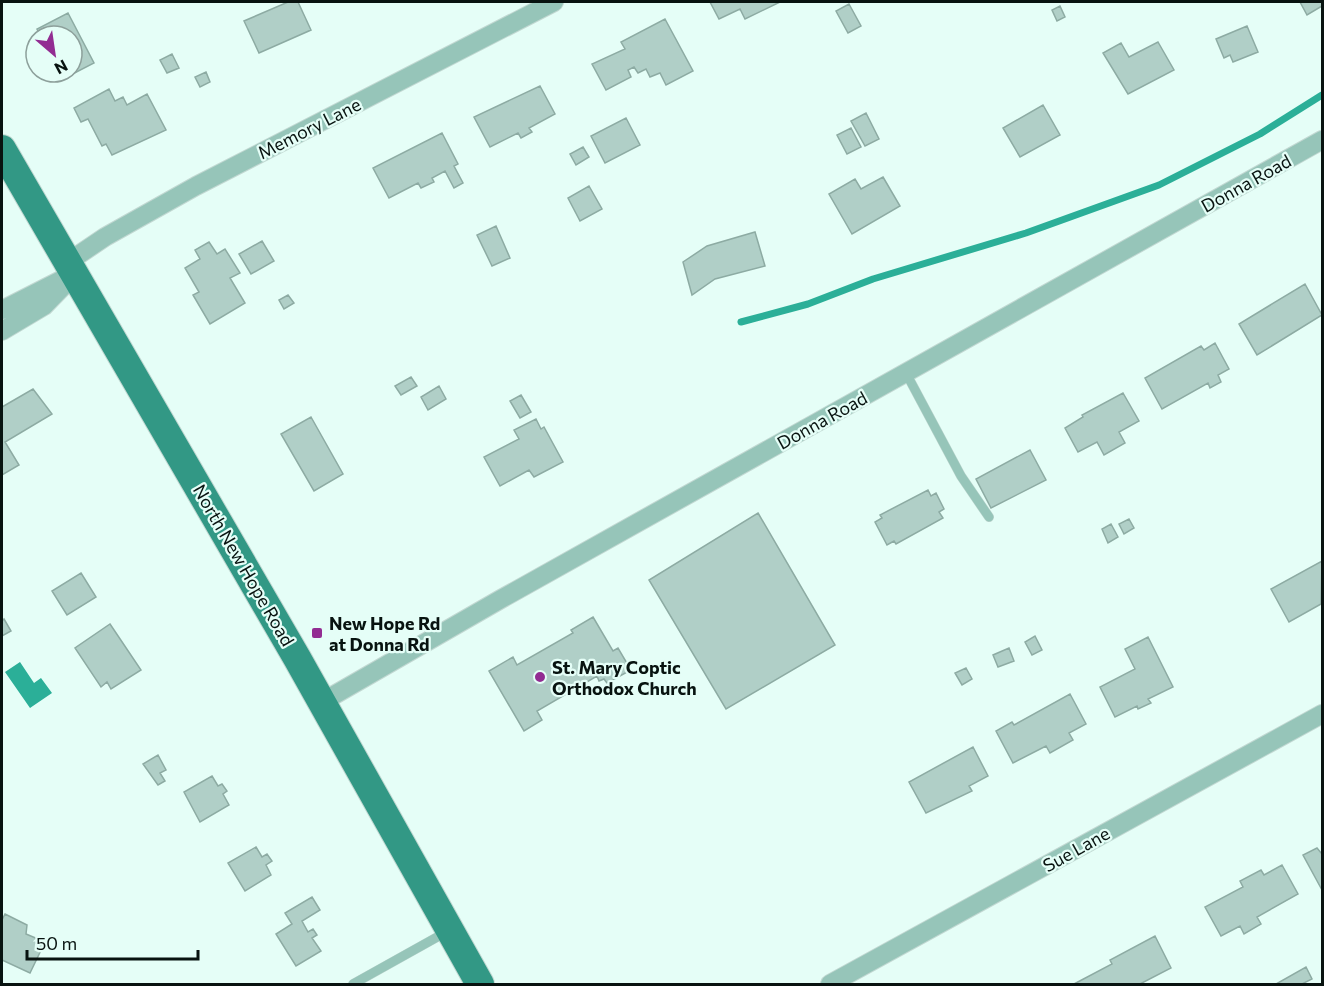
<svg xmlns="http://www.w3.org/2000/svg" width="1324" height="986" font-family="Commissioner,sans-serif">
	<rect width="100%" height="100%" fill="#e5fef7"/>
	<path fill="#2baf98" d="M20 662 34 683 41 678 52 693 30 708 5 672Z"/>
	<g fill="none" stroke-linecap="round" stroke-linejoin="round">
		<path stroke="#2baf98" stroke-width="7" d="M741 322 808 304 873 279 1026 233 1159 185 1260 134 1322 95"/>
	</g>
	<path fill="#b0cfc7" stroke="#8daba3" stroke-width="1.5" d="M288 2H298L311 30 259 53 244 21Z
		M710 2H780L745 19 740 9 719 19Z
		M1300 2H1322V6L1307 15Z
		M849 4 861 26 848 33 836 11Z
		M1060 6 1065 17 1057 21 1052 10Z
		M68 13 94 63 63 79 59 72H72V36H40L37 29Z
		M665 19 693 71 666 85 660 73 650 77 646 69 638 73 634 67 628 70 631 77 606 90 592 64 625 49 621 42Z
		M1247 26 1258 52 1233 62 1230 55 1224 58 1216 39Z
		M1158 42 1174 70 1128 94 1103 53 1121 43 1129 57Z
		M172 54 179 68 167 73 160 60Z
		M206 72 210 82 200 87 195 77Z
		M540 86 555 114 529 128 532 132 521 138 518 133 490 147 474 117Z
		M109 89 115 101 123 97 127 105 147 94 166 130 112 155 106 144 102 146 88 119 81 122 74 108Z
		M1043 105 1060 135 1020 157 1003 128Z
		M866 113 879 139 865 146 851 121Z
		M626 118 640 145 605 163 591 136Z
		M851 128 861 147 847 154 837 135Z
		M442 133 458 164 454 166 463 183 454 188 445 171 432 178 434 182 421 188 418 183 389 198 373 168Z
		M583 147 589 157 576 165 570 154Z
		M883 177 900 206 852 234 829 194 855 179 861 189Z
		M589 186 602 209 580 221 568 198Z
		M496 226 510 258 492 266 477 235Z
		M755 232 765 266 715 279 692 295 683 262 707 246Z
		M262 241 274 261 251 274 239 254Z
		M209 242 217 254 225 249 240 273 230 278 245 303 210 324 193 295 199 292 185 268 200 259 195 250Z
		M1305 284 1322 315 1257 355 1239 324Z
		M288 295 294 303 284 309 279 300Z
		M1215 343 1229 369 1218 375 1221 382 1210 388 1208 383 1162 409 1145 378 1201 346 1204 350Z
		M411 377 417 386 401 395 395 386Z
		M439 386 446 399 428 410 421 397Z
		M33 389 52 414 5 442 19 465 2 475V407Z
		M1123 393 1139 421 1119 432 1125 443 1104 455 1097 442 1078 452 1065 428 1083 417 1082 415Z
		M521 395 531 412 520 418 510 401Z
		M311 417 343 474 314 491 281 434Z
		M536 419 541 429 544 427 563 462 534 477 529 470 500 486 484 457 519 439 514 430Z
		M1030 450 1046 480 991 508 976 479Z
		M928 490 931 496 936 493 944 509 939 512 943 518 896 544 894 541 887 545 875 522 882 518 880 515Z
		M758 513 835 645 726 709 649 580Z
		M1129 519 1134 528 1124 534 1119 524Z
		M1111 524 1118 537 1108 543 1102 529Z
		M1322 561 1321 604 1289 622 1271 589Z
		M81 573 96 597 67 615 52 591Z
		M593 617 613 651 618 648 631 670 607 683 604 679 599 681 597 676 537 711 542 720 524 731 489 671 513 657 517 665 573 633 571 630Z
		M4 619 11 631 2 636V621Z
		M110 624 141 670 111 689 107 682 101 687 75 648Z
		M1035 636 1042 650 1032 655 1025 642Z
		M1148 637 1173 687 1148 699 1151 703 1138 709 1137 706 1115 717 1100 687 1135 669 1125 649Z
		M1009 648 1014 661 998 667 993 655Z
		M966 668 972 679 962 685 955 673Z
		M1070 694 1086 724 1069 733 1073 740 1050 753 1046 746 1013 763 996 731 1012 722 1014 725Z
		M973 747 988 776 969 786 972 791 926 813 909 782Z
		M158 755 166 770 160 773 165 781 158 785 143 764Z
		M212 776 218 786 222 784 227 791 223 794 229 805 200 822 184 792Z
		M256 847 262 857 267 854 272 861 266 865 271 875 245 891 228 863Z
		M1317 848 1322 854V890L1303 855Z
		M1282 865 1298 894 1257 917 1261 924 1244 934 1240 926 1221 936 1205 907 1243 887 1240 881 1261 870 1264 875Z
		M312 897 320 910 302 921 308 932 313 929 317 935 312 938 321 951 296 966 276 934 292 924 285 913Z
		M5 914 27 925 26 934 45 942 30 973 2 960V920Z
		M1155 936 1171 968 1140 984H1074L1112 964 1110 960Z
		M1306 967 1312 979 1302 984H1276Z"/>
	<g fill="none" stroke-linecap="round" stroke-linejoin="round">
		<defs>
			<path id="lane" d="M906 373 961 476 989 517
				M353 984 448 931"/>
			<path id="street" d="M68 262 105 237 196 186 554 2
				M2 310 67 277
				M2 331 44 306 75 274
				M322 702 501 599 1322 140
				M830 984 1322 714"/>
			<path id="primary" d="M2 149 297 658 480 984"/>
		</defs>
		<use href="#lane" stroke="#c2d8d2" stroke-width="10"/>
		<use href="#street" stroke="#c2d8d2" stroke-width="20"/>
		<use href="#primary" stroke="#c2d8d2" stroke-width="30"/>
		<use href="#lane" stroke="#96c5b9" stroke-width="9"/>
		<use href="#street" stroke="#96c5b9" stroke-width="18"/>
		<use href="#primary" stroke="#329885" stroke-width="28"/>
	</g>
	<g fill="#922c92" stroke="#e5fef7" stroke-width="2">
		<rect x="311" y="627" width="12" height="12" rx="3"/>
		<circle cx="540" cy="677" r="6"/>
	</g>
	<g text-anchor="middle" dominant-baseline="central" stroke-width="4.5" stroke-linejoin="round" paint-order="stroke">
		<g font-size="18" fill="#081310" stroke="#e5fef7">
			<text transform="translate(309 128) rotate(-27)">Memory Lane</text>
			<text transform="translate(1246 183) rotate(-29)">Donna Road</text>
			<text transform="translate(822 420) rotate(-29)">Donna Road</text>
			<text transform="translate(244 565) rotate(60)">North New Hope Road</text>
			<text transform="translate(1076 849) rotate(-29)">Sue Lane</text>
		</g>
		<g font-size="18" font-weight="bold" fill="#081310" stroke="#e5fef7" text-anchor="start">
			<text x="329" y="623">New Hope Rd<tspan x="329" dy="21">at Donna Rd</tspan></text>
			<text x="552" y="667">St. Mary Coptic<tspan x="552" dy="21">Orthodox Church</tspan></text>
		</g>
	</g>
	<rect width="1324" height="986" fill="none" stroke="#081310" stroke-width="6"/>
	<g transform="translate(54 54) rotate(151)"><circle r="28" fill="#e5fef7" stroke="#8da09b" stroke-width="1.5"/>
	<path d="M0-4.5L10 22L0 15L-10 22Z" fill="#922c92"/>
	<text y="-9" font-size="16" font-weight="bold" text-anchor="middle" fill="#081310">N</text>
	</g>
	<path d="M27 950v9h171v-9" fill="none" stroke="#081310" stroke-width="3"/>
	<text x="36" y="950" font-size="18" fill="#081310" stroke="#e5fef7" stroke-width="4.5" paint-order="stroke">50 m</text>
</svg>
